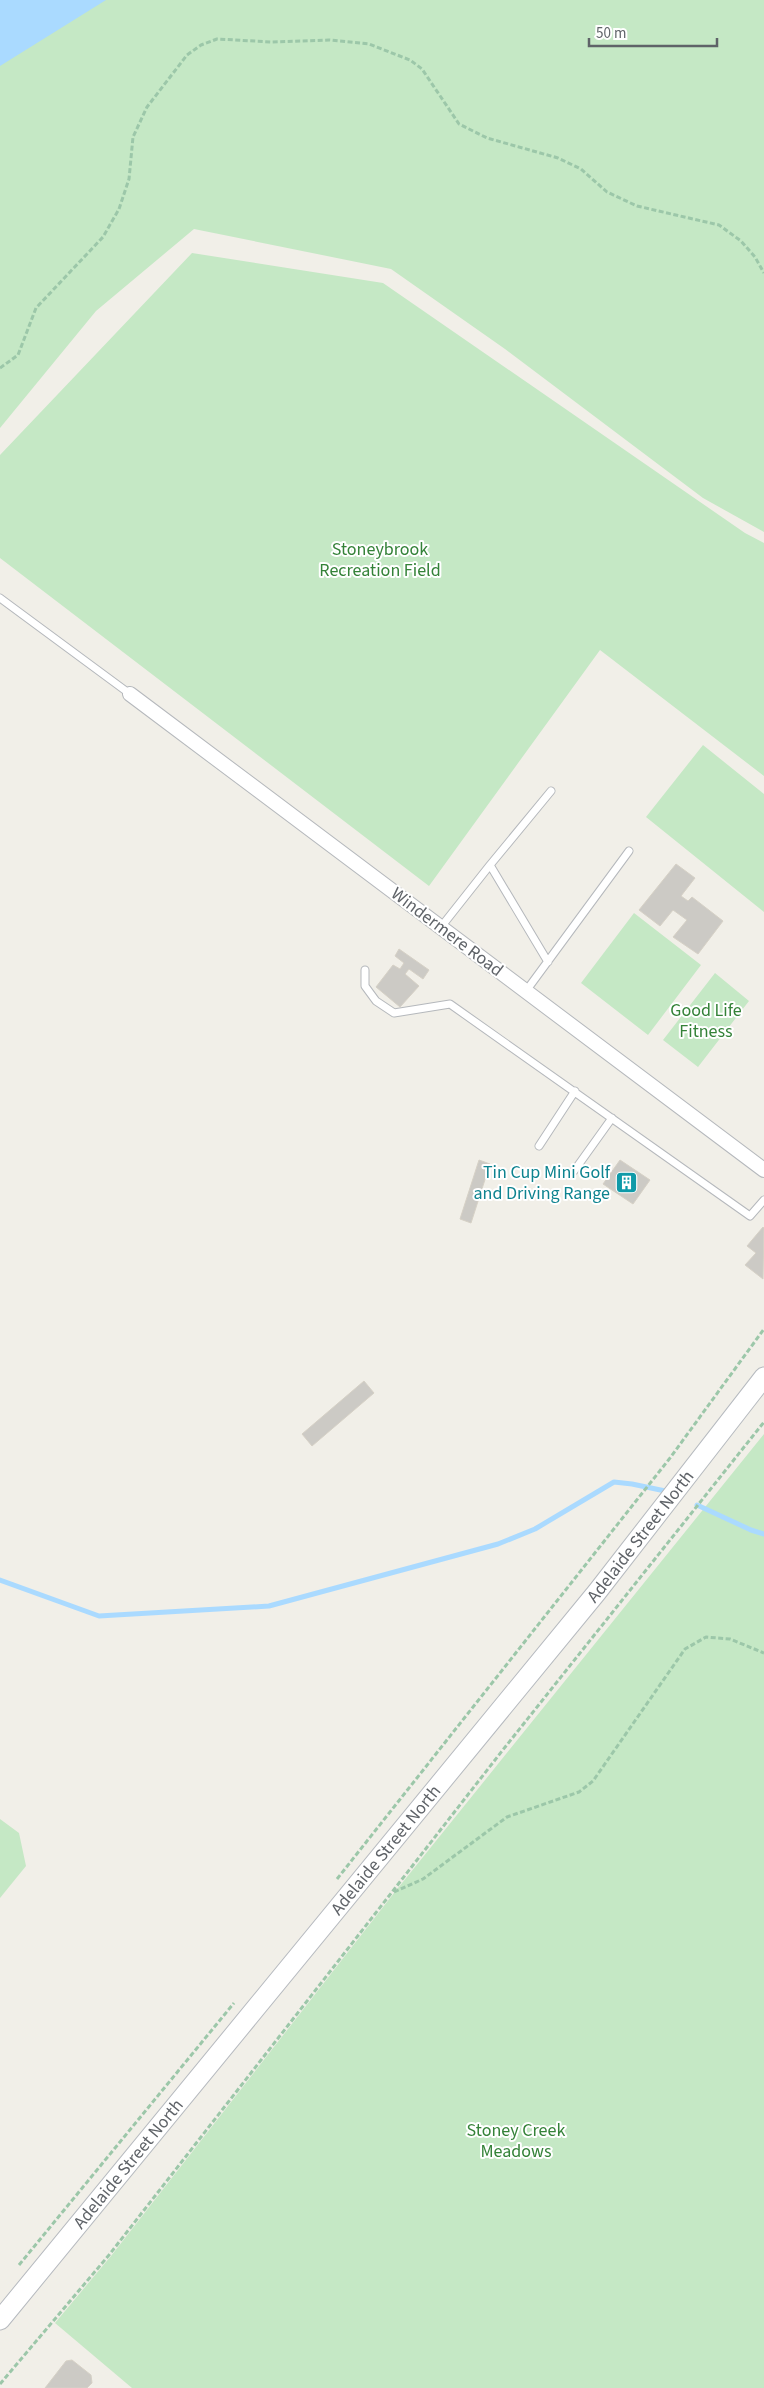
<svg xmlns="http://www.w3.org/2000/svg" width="764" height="2388" font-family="'Source Sans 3',sans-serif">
	<rect width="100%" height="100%" fill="#f1efe8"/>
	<path fill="#c5e8c5" d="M100 0H764V532L703 498 505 349 391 269 194 229 96 311 0 428V62Z
		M192 253 383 283 745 533 764 543V776L600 650 429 886 0 558V455Z
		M703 745 764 794V912L646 817Z
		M634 913 701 965 648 1035 581 983Z
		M715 973 749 1001 698 1067 663 1040Z
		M764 1434V2388H132L55 2323 111 2256 394 1893Z
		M0 1819 19 1833 26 1866 0 1898Z"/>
	<path fill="#aadaff" d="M0 0H106L0 66Z"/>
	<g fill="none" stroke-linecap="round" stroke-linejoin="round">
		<path stroke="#aadaff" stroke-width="5" d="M697 1505 751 1530 764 1534
			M0 1580 99 1616 269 1606 498 1544 535 1529 614 1482 632 1484 670 1492"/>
	</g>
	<path fill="#cccac5" stroke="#d6d1c6" d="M676 864 695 878 681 896 688 901 692 897 723 921 698 954 673 937 687 920 673 910 660 926 639 910Z
		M399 949 429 970 423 979 409 969 405 974 419 986 400 1007 376 987 393 965 400 969 404 963 395 956Z
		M479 1160 490 1164 471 1223 460 1219Z
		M620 1160 650 1180 633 1204 603 1184Z
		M763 1227 764 1228 763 1279 745 1265 756 1253 747 1246Z
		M364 1381 374 1393 312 1446 302 1434Z
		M72 2360 91 2375 92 2383 87 2388H45L66 2361Z"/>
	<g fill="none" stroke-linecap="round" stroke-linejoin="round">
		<defs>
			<path id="service" d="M0 598 130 694
				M490 865 551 791
				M441 927 490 865 548 962
				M365 970V986L376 1001 394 1013 450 1004 750 1216 764 1200
				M526 991 629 851
				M539 1146 575 1091
				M574 1171 612 1118"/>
			<path id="minor" d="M130 694 764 1170"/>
			<g id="secondary">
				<path id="s1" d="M0 2320 597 1592 764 1377"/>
			</g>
		</defs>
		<use href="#service" stroke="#b5b8bc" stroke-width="9"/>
		<use href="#minor" stroke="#b5b8bc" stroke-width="16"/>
		<use href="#secondary" stroke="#b6babf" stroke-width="21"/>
		<path stroke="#9cc7a9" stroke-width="3" stroke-dasharray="5 2.5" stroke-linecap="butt" d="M0 368 18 355 36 308 103 237 119 209 129 179 133 137 147 107 187 55 201 45 217 39 272 42 329 40 369 44 410 60 422 69 459 124 487 138 558 158 581 169 607 192 637 206 719 225 741 241 755 257 764 273
			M337 1879 670 1458 764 1329
			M394 1892 423 1879 507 1817 579 1792 593 1781 685 1649 706 1637 730 1639 764 1653
			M19 2265 234 2003
			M0 2384 109 2255 502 1751 764 1422"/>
		<use href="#service" stroke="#fff" stroke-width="7"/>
		<use href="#minor" stroke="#fff" stroke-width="14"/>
		<use href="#secondary" stroke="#fff" stroke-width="19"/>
	</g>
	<defs>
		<symbol id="building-square" viewBox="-11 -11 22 22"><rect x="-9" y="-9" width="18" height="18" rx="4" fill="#0f9aa8" stroke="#fff"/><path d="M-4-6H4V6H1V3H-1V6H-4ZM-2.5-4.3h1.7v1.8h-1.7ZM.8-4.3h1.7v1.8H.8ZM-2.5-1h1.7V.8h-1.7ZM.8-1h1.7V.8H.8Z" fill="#fff"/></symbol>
	</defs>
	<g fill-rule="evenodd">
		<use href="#building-square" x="614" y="1170" width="25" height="25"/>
	</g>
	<g text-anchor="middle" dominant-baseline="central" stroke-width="4" stroke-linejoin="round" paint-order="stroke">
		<g font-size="18" fill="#348238" stroke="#fff">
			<text x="380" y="549">Stoneybrook<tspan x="380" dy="21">Recreation Field</tspan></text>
			<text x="706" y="1010">Good Life<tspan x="706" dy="21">Fitness</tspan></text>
			<text x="516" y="2130">Stoney Creek<tspan x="516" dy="21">Meadows</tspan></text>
		</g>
		<g font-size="18" fill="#5f6368" stroke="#fff">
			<text transform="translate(447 932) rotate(37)">Windermere Road</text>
			<text stroke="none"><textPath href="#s1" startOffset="1012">Adelaide Street North</textPath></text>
			<text stroke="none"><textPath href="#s1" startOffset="608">Adelaide Street North</textPath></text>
			<text stroke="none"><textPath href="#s1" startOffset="202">Adelaide Street North</textPath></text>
		</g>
		<g font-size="18" fill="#0d838f" stroke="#fff" text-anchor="end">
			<text x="610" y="1172">Tin Cup Mini Golf<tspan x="610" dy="21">and Driving Range</tspan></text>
		</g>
	</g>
	<path d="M589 38v8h128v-8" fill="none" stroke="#5f6368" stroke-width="2.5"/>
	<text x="596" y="38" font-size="15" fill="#5f6368" stroke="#ffffff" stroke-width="4" paint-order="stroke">50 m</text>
</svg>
